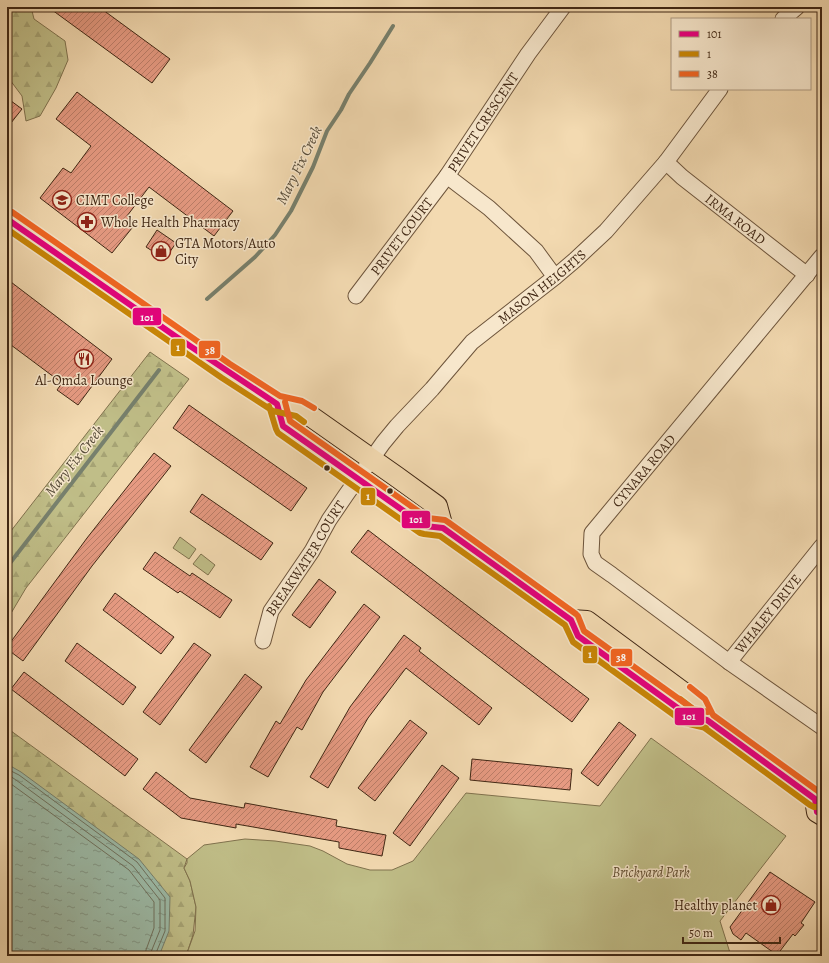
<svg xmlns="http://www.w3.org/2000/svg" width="829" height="963" font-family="Alegreya,serif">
	<defs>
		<pattern id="forest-firs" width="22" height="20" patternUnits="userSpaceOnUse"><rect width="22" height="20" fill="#c0be88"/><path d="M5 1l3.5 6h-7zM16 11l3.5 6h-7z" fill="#a6a374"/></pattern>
		<pattern id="water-ripples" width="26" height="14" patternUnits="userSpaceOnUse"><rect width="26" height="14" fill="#9cbba8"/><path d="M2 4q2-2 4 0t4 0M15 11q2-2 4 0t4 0" fill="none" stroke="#819888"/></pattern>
		<pattern id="building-hatch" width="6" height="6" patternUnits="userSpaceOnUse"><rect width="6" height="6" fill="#e69a82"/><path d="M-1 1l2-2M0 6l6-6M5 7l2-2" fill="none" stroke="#bc7e69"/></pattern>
	</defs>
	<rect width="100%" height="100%" fill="#f3dab1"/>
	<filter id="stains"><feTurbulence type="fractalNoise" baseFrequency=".005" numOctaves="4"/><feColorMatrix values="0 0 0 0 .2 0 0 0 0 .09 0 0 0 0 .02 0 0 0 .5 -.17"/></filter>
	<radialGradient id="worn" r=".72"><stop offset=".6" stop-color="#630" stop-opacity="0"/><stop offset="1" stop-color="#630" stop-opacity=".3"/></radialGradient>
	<path fill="url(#forest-firs)" stroke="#80724e" d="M7 7H31L34 19 65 41 68 60 56 88 40 116 26 121 22 96 7 76Z
		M150 352 189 379 26 588 7 620V536Z
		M7 728 187 859 184 868 190 881 196 907 193 935 186 956H7Z"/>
	<path fill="#c0be88" stroke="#80724e" d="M180 537 196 549 189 559 173 548Z
		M201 554 215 565 208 575 193 564Z
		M651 738 786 836 720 921 731 956H186L195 931 196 907 190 881 184 868 187 863V859L204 845 245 839 275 841 310 846 323 851 347 864 370 870H392L413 861 466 793 600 806Z"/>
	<path fill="url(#water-ripples)" stroke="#77806d" d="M7 764 21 772 139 859 170 897 169 931 159 956H7Z"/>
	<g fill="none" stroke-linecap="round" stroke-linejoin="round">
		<path stroke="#6e715e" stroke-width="1" d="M7 769 19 775 137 862 165 898V931L156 953V956
			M7 774 16 780 133 866 160 900V930L151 952V956
			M7 781 129 870 154 902V928L146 950 145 956"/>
		<path stroke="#77806d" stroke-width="4" d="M207 299 255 257 275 235 291 211 313 167 327 131 341 110 349 94 370 63 393 26
			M7 567 159 370"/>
	</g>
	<path fill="url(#building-hatch)" stroke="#402714" d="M48 7H99L170 59 152 83Z
		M77 92 233 211 214 236 149 187 127 216 136 223 112 253 40 198 63 168 71 173 91 146 56 119Z
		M7 98 22 109 7 128Z
		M157 230 176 243 165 259 146 247Z
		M7 279 112 359 78 405 57 390 62 383 7 342Z
		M189 405 307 488 291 511 173 428Z
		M154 453 171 466 92 566 23 661 7 649V647L87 538Z
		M202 494 273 543 261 560 190 512Z
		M368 530 589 699 572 722 351 552Z
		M155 552 190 576 192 573 232 600 220 618 180 591 178 593 143 569Z
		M319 579 336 592 310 628 292 615Z
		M115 593 174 637 161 654 103 610Z
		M364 604 380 617 323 692 302 730 297 727 268 777 250 767 276 721 280 724 306 680Z
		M404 635 421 648 419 651 492 708 479 725 406 668 368 718 328 788 310 777 350 707Z
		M77 643 136 687 123 705 65 661Z
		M194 643 211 655 160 725 143 712Z
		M24 672 138 759 125 776 11 689Z
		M245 674 262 687 206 763 189 750Z
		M410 720 427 733 375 801 358 788Z
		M619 722 636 735 598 786 581 773Z
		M472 759 572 769 570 790 470 780Z
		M442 765 459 778 410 846 393 833Z
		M156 772 190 798 244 808 245 803 337 820 336 826 386 835 382 856 339 848V842L236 824V828L181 818 143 789Z
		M770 872 815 902 801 923 804 925 795 936 793 934 777 955 746 933 741 940 733 934 730 927Z"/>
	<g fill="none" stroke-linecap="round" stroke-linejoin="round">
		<defs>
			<g id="minor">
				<path d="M783 19 797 7"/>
				<path id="s1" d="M666 162 682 177 807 275"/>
				<path d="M447 176 464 189 489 208 536 251 555 277"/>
				<path d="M822 256 592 533 591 554 595 563 612 575 729 662 822 727"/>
				<path id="s2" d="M356 296 447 176 528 54 563 7"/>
				<path id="s3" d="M263 641 271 611 312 551 329 520 346 495 383 443 397 426 432 389 472 342 555 277 575 260 606 231 666 162 720 89"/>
				<path id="s4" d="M729 662 822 546"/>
			</g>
			<path id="major" d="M7 219 226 371 277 404 299 408 397 477 437 506 443 528
				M277 404 283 426 425 526 443 528 571 620 578 636 690 717 707 720
				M571 620 587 621 699 704 707 720 815 799H822
				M815 799 817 812 822 815"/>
		</defs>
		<use href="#minor" stroke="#6d543b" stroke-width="17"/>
		<use href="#major" stroke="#402714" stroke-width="22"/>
		<use href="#minor" stroke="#f7e7cc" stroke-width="15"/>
		<use href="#major" stroke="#f3dab1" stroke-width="20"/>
		<defs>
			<path id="bus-1" d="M7 219 175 336 277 404 283 426 425 526 443 528 571 620 578 636 690 717 707 720 815 799 817 812 822 815"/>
			<path id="bus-2" d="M7 229 222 378 273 411 296 416 304 422
				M269 406 276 429 278 433 420 533 424 534 440 536 565 625 573 642 685 723 706 728
				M680 699 693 709 700 724 702 726 810 805 814 807H822"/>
			<path id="bus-3" d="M12 212 230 364 280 396 302 401 314 408
				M285 402 290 421 428 518 445 520 448 522 576 614 578 616 584 631 693 709 708 712
				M690 687 705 699 713 715 818 791H822"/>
		</defs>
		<use href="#bus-1" stroke="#f7e7cc" stroke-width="9"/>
		<use href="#bus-2" stroke="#f7e7cc" stroke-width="9"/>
		<use href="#bus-3" stroke="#f7e7cc" stroke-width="9"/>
		<use href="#bus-1" stroke="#e5007d" stroke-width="6"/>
		<use href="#bus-2" stroke="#c98605" stroke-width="6"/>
		<use href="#bus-3" stroke="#f26522" stroke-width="6"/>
	</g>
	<defs>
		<symbol id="university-ring" viewBox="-11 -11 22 22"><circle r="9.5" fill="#f7e7cc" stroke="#8f2418" stroke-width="1.5"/><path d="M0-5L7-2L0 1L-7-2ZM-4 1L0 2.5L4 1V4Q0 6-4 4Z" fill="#8f2418"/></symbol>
		<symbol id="pharmacy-ring" viewBox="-11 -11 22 22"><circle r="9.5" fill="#f7e7cc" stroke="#8f2418" stroke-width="1.5"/><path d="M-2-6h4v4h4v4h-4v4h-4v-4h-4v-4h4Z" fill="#8f2418"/></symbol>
		<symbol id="shop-ring" viewBox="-11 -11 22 22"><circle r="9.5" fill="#f7e7cc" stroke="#8f2418" stroke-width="1.5"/><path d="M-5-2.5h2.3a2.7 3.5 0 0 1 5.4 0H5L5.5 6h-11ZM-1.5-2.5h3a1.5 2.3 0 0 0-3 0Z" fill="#8f2418"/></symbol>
		<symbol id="restaurant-ring" viewBox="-11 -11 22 22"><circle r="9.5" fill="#f7e7cc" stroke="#8f2418" stroke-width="1.5"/><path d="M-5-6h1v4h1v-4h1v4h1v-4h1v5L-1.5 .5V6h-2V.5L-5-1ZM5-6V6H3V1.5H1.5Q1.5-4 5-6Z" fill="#8f2418"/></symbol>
	</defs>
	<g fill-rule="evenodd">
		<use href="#university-ring" x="51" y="189" width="22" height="22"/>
		<use href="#pharmacy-ring" x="76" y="211" width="22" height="22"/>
		<use href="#shop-ring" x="150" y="240" width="22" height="22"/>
		<use href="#restaurant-ring" x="73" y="348" width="22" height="22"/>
		<use href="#shop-ring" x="760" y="894" width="22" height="22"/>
	</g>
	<g fill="#402714" stroke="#f7e7cc" stroke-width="1.5">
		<circle cx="327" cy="468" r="3.5"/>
		<circle cx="390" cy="491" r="3.5"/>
	</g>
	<g text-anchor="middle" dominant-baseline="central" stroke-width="3" stroke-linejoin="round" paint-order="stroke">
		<g font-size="14" fill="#402714" stroke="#f7e7cc">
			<text stroke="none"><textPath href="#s2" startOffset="215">PRIVET CRESCENT</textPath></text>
			<text stroke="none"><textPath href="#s1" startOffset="90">IRMA ROAD</textPath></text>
			<text stroke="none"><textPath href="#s2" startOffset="75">PRIVET COURT</textPath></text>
			<text stroke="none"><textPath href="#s3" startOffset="457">MASON HEIGHTS</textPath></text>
			<text transform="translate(644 471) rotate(-50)">CYNARA ROAD</text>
			<text stroke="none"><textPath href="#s3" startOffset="94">BREAKWATER COURT</textPath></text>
			<text stroke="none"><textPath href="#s4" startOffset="62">WHALEY DRIVE</textPath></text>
		</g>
		<g font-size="14" fill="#402714" stroke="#f7e7cc" text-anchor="start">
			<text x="76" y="200">CIMT College</text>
			<text x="101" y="222">Whole Health Pharmacy</text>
			<text x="175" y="243">GTA Motors/Auto<tspan x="175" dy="16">City</tspan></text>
			<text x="84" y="380" text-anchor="middle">Al-Omda Lounge</text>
			<text x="757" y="905" text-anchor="end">Healthy planet</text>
		</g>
		<g font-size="14" font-style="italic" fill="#604d31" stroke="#f7e7cc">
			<text x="651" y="872">Brickyard Park</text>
		</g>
		<g font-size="15" font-style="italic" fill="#574c39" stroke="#f7e7cc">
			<text transform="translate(299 165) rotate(-64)">Mary Fix Creek</text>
			<text transform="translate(74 461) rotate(-52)">Mary Fix Creek</text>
		</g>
	</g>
	<g stroke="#f7e7cc" stroke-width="1.5">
		<rect x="132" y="307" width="30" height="19" rx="4" fill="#e5007d"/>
		<rect x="170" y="338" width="16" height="19" rx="4" fill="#c98605"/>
		<rect x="198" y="340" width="23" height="19" rx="4" fill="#f26522"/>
		<rect x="360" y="487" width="16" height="19" rx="4" fill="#c98605"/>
		<rect x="401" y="510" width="30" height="19" rx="4" fill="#e5007d"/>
		<rect x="582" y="645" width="16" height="19" rx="4" fill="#c98605"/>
		<rect x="610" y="648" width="23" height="19" rx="4" fill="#f26522"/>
		<rect x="674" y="707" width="31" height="19" rx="4" fill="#e5007d"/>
	</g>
	<g font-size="11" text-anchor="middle" font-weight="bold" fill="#fff">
		<text x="147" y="321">101</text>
		<text x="178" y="351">1</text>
		<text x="210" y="354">38</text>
		<text x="368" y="500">1</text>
		<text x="416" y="523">101</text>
		<text x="590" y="658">1</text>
		<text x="621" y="661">38</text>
		<text x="689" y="720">101</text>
	</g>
	<rect width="829" height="963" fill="none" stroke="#f3dab1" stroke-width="24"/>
	<rect x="8" y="8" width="813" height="947" fill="none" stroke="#402714" stroke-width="2"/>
	<rect x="12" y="12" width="805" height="939" fill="none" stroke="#402714"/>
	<rect x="671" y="18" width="140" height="72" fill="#f7e7cc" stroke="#ae9a82"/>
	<rect x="679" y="31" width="20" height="6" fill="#e5007d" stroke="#ae9a82"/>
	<text x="707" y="38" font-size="12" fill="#402714">101</text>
	<rect x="679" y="51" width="20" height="6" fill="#c98605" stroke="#ae9a82"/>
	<text x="707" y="58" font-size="12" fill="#402714">1</text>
	<rect x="679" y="71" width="20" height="6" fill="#f26522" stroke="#ae9a82"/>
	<text x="707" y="78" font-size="12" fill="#402714">38</text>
	<path d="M683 937v6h97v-6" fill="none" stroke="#402714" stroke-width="2"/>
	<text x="689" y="937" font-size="12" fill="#402714" stroke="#f7e7cc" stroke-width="3" paint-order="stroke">50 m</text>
	<rect width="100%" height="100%" filter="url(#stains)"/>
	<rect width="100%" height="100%" fill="url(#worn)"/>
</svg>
